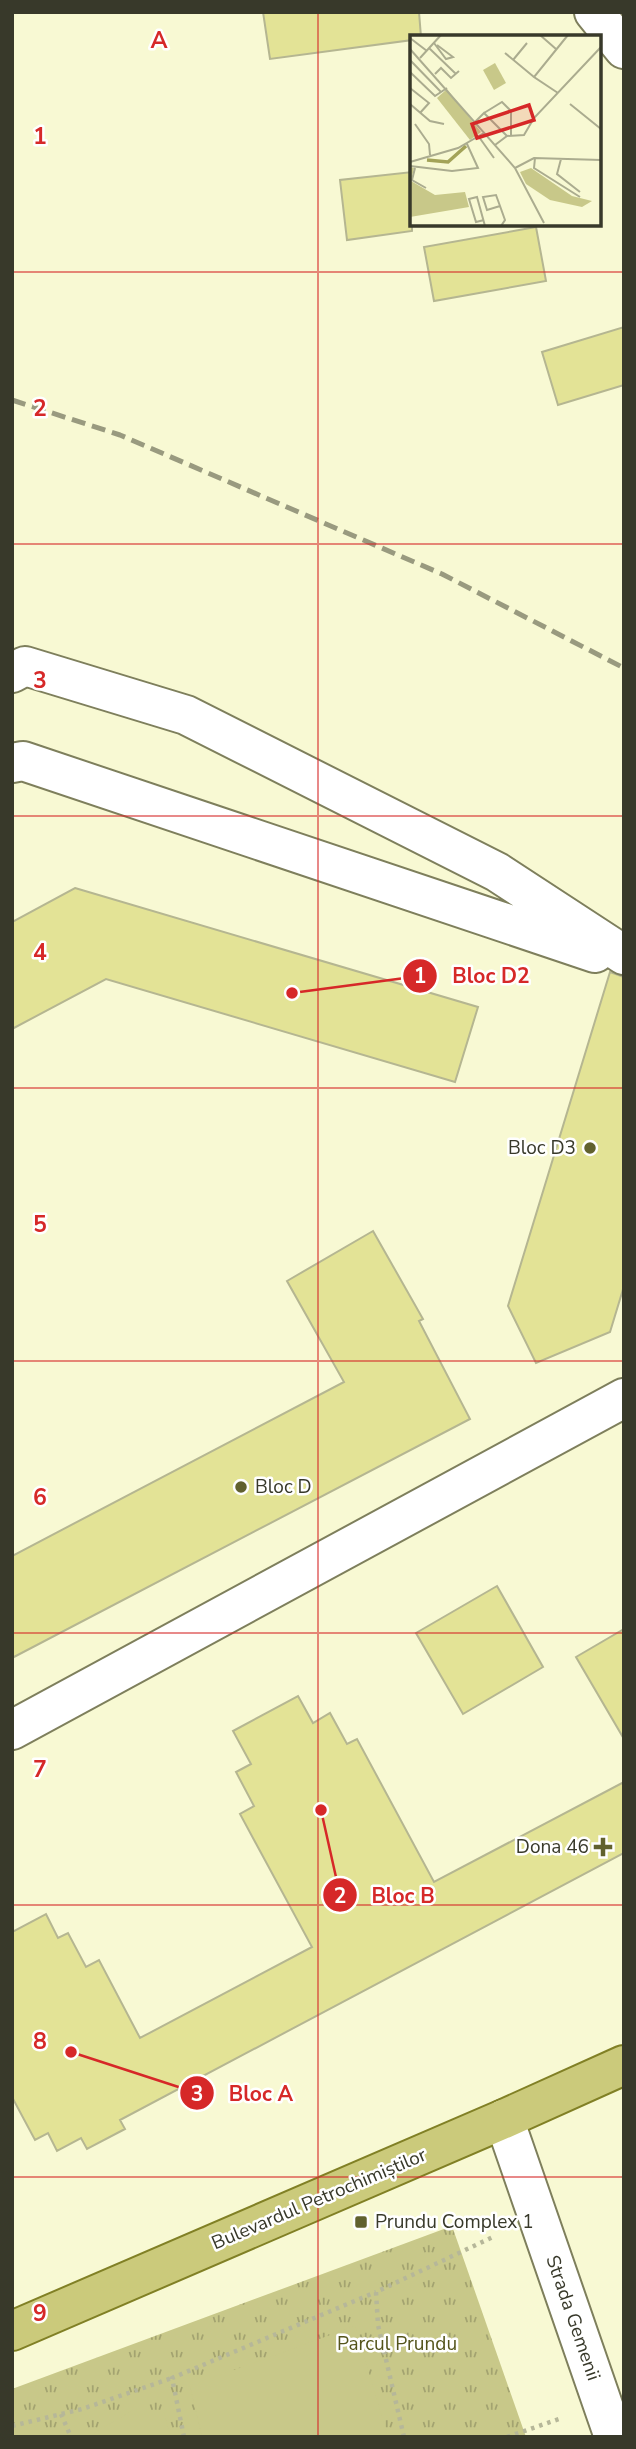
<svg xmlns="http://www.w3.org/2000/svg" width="636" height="2449" font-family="'Nunito Sans',sans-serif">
	<defs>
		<pattern id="park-tufts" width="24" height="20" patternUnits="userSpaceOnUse" patternTransform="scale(1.75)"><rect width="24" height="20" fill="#c8c889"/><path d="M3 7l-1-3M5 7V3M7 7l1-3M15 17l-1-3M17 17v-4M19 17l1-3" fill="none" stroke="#a3a370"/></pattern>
	</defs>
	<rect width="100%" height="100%" fill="#f8f9d3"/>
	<path fill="url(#park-tufts)" d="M452 2226 526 2437H12V2389Z"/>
	<path fill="#c8c889" d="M355 2326 388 2437H202L190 2386Z
		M133 2410H163L171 2437H91V2435Z"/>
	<path fill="#e3e396" stroke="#b5b691" stroke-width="2" d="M263 12H419L421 37H412V40L270 59Z
		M412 172V231L347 240 340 180Z
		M536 227 546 281 434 301 424 247Z
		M624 327V385L558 405 542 352Z
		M75 888 478 1007 455 1082 106 979 12 1029V922Z
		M610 972 624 977V1286L610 1332 536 1363 508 1306Z
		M373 1231 423 1319 419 1321 470 1419 12 1658V1556L344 1382 287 1281Z
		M497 1586 543 1667 463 1714 416 1633Z
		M624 1629V1739L576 1657Z
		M298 1696 313 1723 330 1713 347 1744 357 1739 434 1882 624 1782V1853L120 2120 125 2129 87 2149 81 2138 57 2151 48 2133 35 2140 12 2097V1932L46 1914 58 1938 68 1933 86 1967 99 1960 140 2038 312 1947 240 1814 254 1806 236 1772 251 1764 233 1731Z"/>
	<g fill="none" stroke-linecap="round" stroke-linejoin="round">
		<defs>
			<path id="minor" d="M594 12 624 49
				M12 673 25 666 186 715 497 872 624 955
				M12 763 23 761 595 953
				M12 1730 624 1398
				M504 2119 614 2437"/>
			<path id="major" d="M12 2331 504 2119 624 2065"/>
		</defs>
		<use href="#minor" stroke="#7e7f5c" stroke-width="42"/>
		<use href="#major" stroke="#818025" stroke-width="42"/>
		<path stroke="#b6b799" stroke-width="4.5" stroke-dasharray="3.5 5" stroke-linecap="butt" d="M61 2414 71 2437
			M12 2426 82 2409 172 2378
			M184 2437 172 2378 376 2292
			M404 2437 378 2325 376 2292 495 2236
			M507 2437 559 2419"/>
		<use href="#minor" stroke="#fff" stroke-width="38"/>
		<use href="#major" stroke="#cbca7b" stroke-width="38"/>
		<path stroke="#999a7f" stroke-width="5" stroke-dasharray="14 7" stroke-linecap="butt" d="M12 400 120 435 442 574 624 668"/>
	</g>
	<path fill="none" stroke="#d62828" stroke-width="2" stroke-opacity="0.55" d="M318 12V2437M12 272H624M12 544H624M12 816H624M12 1088H624M12 1361H624M12 1633H624M12 1905H624M12 2177H624"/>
	<g fill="#61612e" stroke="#fff" stroke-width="2.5">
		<circle cx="590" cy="1148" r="7"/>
		<circle cx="241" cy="1487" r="7"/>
		<path d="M599.5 1836.5h7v7h7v7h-7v7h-7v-7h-7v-7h7z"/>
		<rect x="354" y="2215" width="14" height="14" rx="3.5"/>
	</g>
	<g text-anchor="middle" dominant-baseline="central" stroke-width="5" stroke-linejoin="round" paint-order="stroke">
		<g font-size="19" fill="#38392a" stroke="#fff" text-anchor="end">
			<text x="576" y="1148">Bloc D3</text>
			<text x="255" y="1487" text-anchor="start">Bloc D</text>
			<text x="589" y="1847">Dona 46</text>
			<text x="375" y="2222" text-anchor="start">Prundu Complex 1</text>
		</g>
		<g font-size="19" fill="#38392a" stroke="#fff">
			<text transform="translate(319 2199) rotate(-23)">Bulevardul Petrochimiștilor</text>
			<text transform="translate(573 2318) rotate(71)">Strada Gemenii</text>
		</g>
		<g font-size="19" fill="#54541b" stroke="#fff">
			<text x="397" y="2344">Parcul Prundu</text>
		</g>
	</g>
	<g transform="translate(410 35)">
		<rect width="191" height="191" fill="#f8f9d3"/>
		<path d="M0 132 4 133 1 146 25 160 55 157 59 172 0 182Z" fill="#c8c889"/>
		<path d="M121 133 162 161 182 166 172 172 140 165 116 149 110 137Z" fill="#c8c889"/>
		<path d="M37 54 71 97 60 105 27 63Z" fill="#c8c889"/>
		<path d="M85 28 96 48 84 55 73 35Z" fill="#c8c889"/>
		<path fill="none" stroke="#a3a358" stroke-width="3.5" d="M17 125 38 127 56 111"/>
		<path fill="none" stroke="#abac8f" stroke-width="2" d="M130 0 146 14M0 3 17 16M24 8 36 24 43 22 27 10M19 13 46 39M0 14 105 133 134 188M95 18 124 42M10 23 31 0M0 25 31 57M103 25 117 8M0 37 25 61 37 53M25 39 31 33 41 43 49 36M0 53 19 68 10 78M148 58 124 42 158 0M0 69 20 86 34 89M160 69 191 94M74 78 92 67 101 76V100M65 87 74 78 97 101M5 89 19 109 20 120M69 102 84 123M85 110 97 101 114 100 124 83 191 12M125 123 124 133 170 162M151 124 147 139 170 157M0 127 48 113 74 98M0 131 42 136 68 133 57 109M5 133 2 145 16 153M105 133 124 123 191 125M90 171 77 175 73 162 86 160 90 171 95 185 91 191M74 185 66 187 59 164 67 162 75 191"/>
		<path fill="#d62828" fill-opacity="0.15" stroke="#d62828" stroke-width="3.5" d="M119 70 124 85 67 103 62 89Z"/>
		<rect width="191" height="191" fill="none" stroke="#38392a" stroke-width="3.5"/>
	</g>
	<g font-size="23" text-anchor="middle" font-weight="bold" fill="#d62828" stroke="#fff" stroke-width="5" stroke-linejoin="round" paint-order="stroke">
		<text x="159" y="48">A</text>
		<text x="40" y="144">1</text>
		<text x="40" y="416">2</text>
		<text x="40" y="688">3</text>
		<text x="40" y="960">4</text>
		<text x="40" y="1232">5</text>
		<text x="40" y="1505">6</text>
		<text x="40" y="1777">7</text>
		<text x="40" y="2049">8</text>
		<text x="40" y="2321">9</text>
	</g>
	<path fill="none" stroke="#d62828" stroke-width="2.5" d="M292 993L420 976M321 1810L340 1895M71 2052L197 2093"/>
	<g fill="#d62828" stroke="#fff" stroke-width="2.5">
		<circle cx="292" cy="993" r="7"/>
		<circle cx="321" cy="1810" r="7"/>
		<circle cx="71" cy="2052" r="7"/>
		<circle cx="420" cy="976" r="18"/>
		<circle cx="340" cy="1895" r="18"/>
		<circle cx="197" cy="2093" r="18"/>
	</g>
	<g font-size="21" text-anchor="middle" font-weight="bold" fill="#fff">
		<text x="420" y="983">1</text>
		<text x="340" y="1903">2</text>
		<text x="197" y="2101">3</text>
	</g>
	<g font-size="21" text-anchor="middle" font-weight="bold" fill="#d62828" stroke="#fff" stroke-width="5" stroke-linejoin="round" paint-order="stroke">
		<text x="491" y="983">Bloc D2</text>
		<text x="403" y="1903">Bloc B</text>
		<text x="261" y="2101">Bloc A</text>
	</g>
	<rect width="636" height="2449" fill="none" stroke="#38392a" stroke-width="28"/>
</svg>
